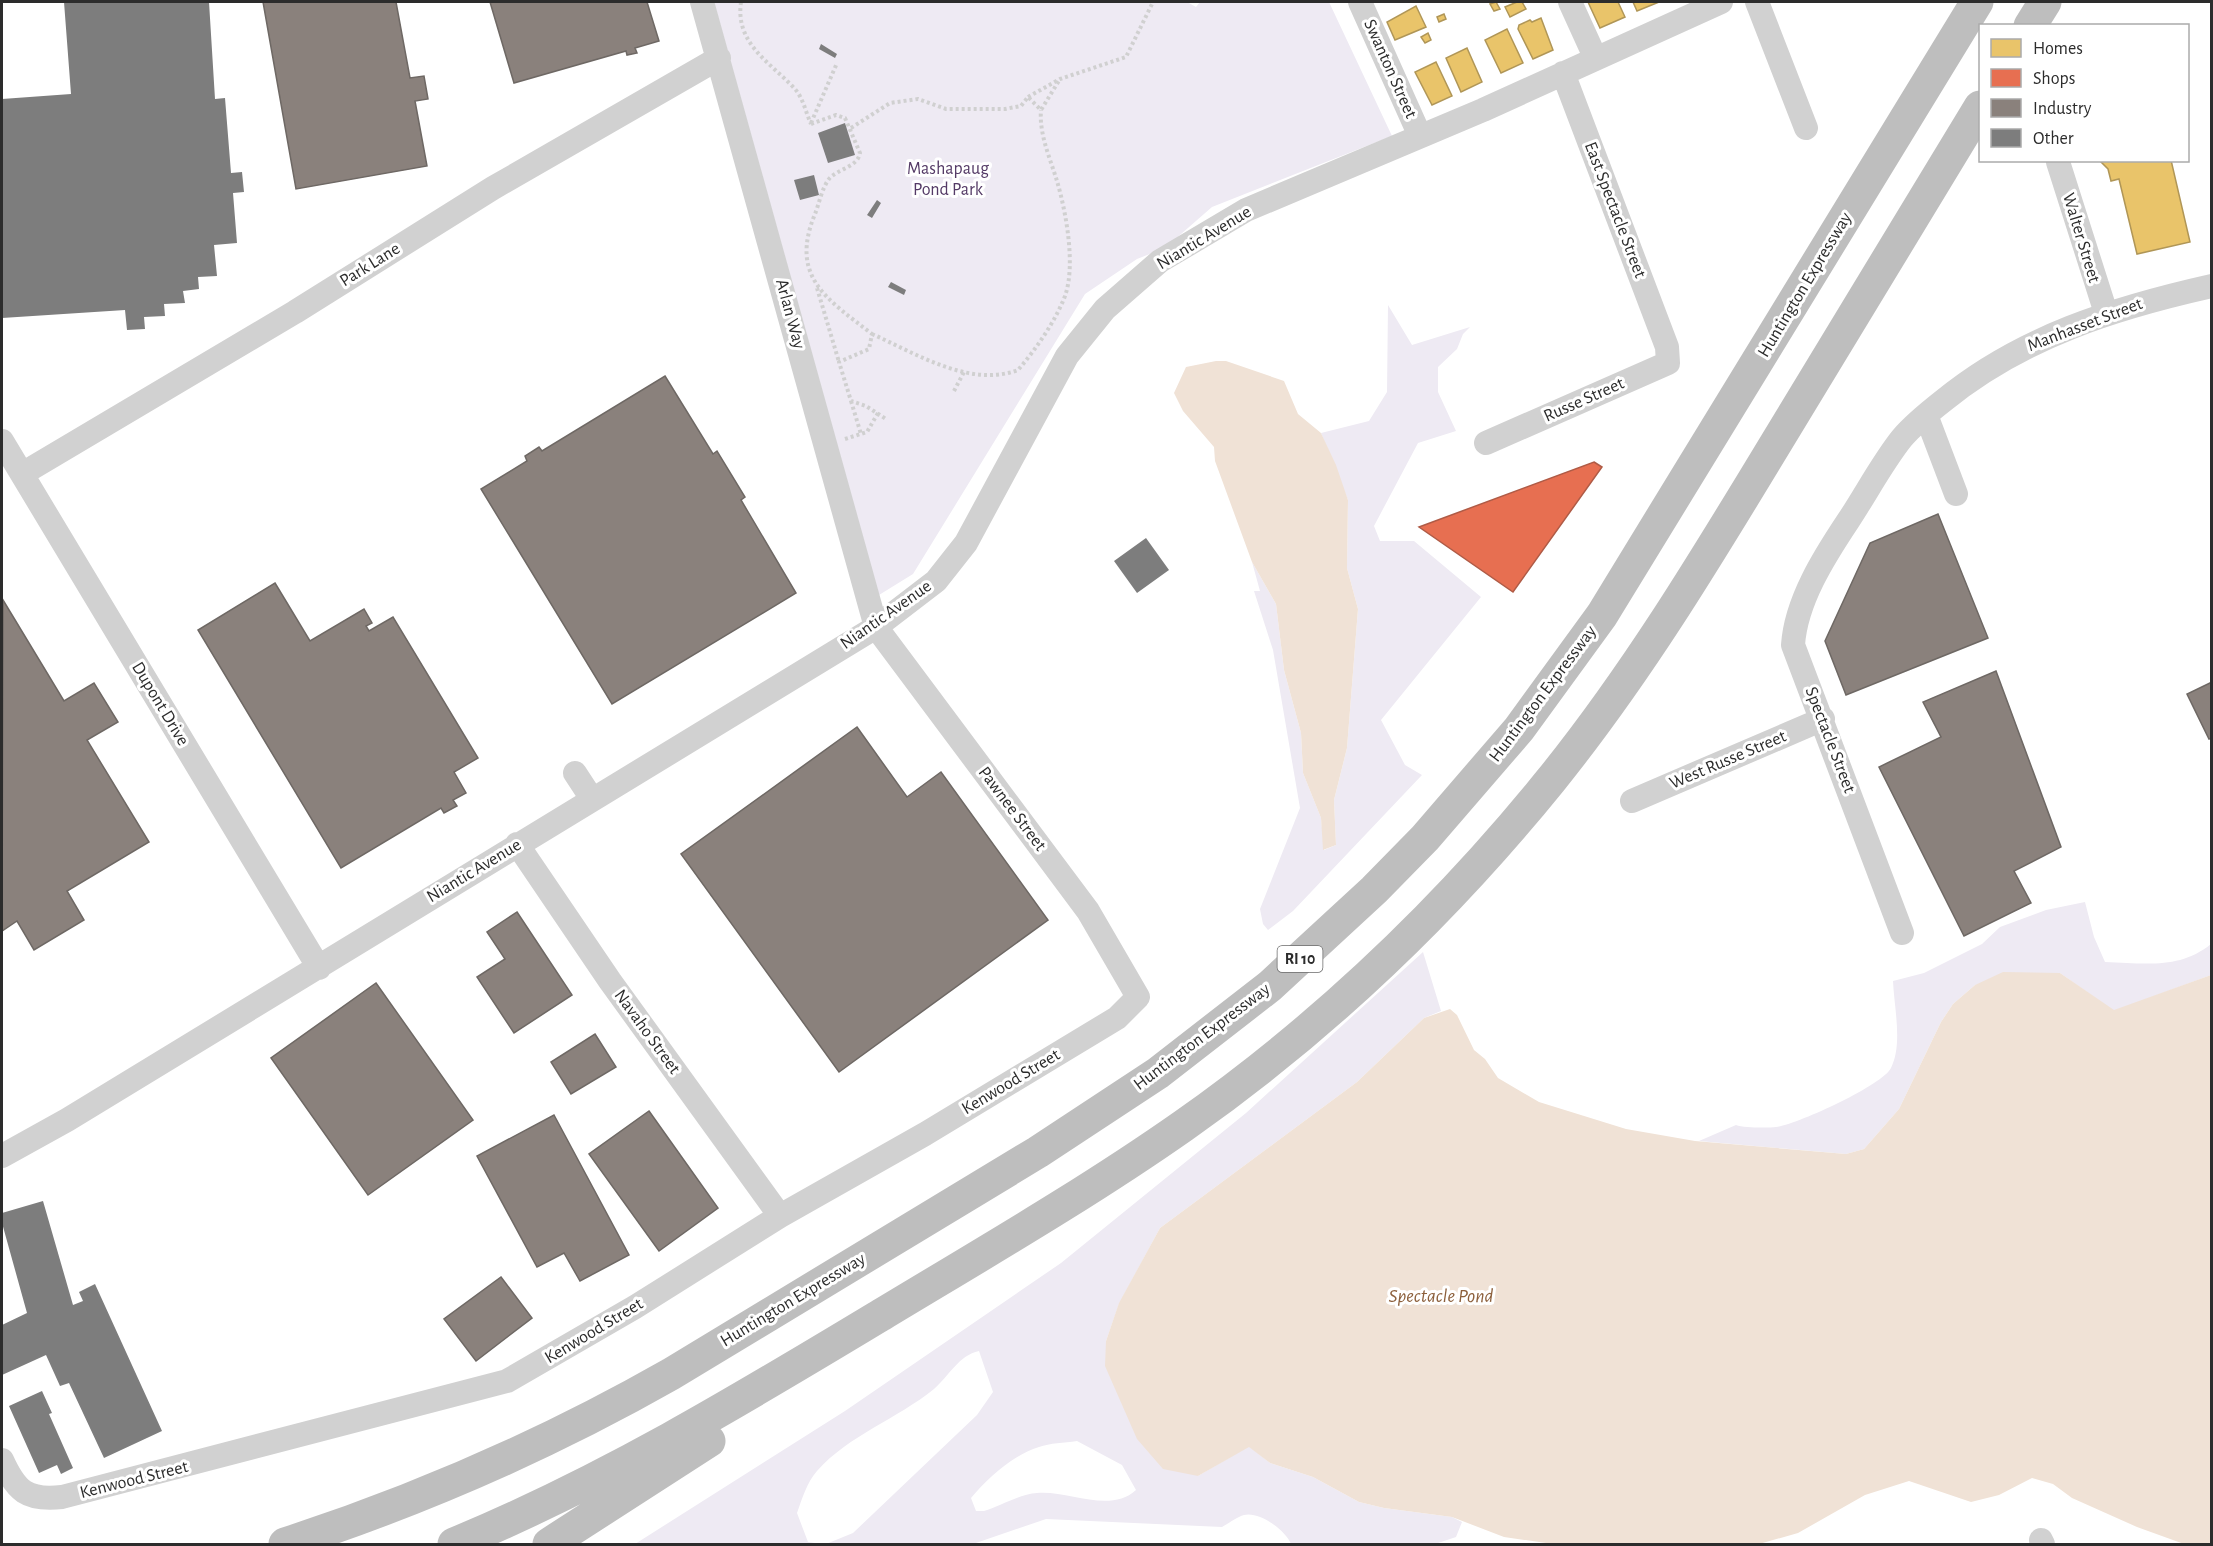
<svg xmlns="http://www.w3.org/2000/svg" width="2213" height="1546" font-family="'Alegreya Sans',sans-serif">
	<rect width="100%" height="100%" fill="#fff"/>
	<path fill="#eeeaf3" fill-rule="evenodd" d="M714 2H1187L1196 7 1200 2H1329L1392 136 1212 207 1165 248 1137 259 1085 294 913 574 879 595Z
		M1388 305 1412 345 1470 327 1463 334 1457 349 1438 367V392L1456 431 1418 443 1374 526 1380 541H1414L1481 597 1381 720 1405 765 1422 775 1293 911 1268 930 1263 924 1260 909 1300 808 1273 650 1254 591H1260L1252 562 1276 604 1284 670 1301 733 1303 773 1321 818 1324 850 1336 845 1334 800 1347 748 1358 609 1347 568 1348 500 1321 433 1369 421 1387 392Z
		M2085 902 2094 937 2105 962C2144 963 2179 970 2211 944V975L2114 1011 2060 973 1975 985 1953 1004 1941 1022 1899 1109 1864 1149 1846 1154 1699 1141 1736 1125C1744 1128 1768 1128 1776 1127 1796 1125 1883 1085 1891 1068 1903 1044 1894 1007 1893 981L1924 973 1982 944 2000 927 2046 910Z
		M1423 952 1441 1011 1424 1018 1357 1082 1160 1228 1119 1304 1106 1341 1198 1476 1249 1446 1270 1463 1313 1477 1359 1502 1384 1508 1452 1517 1462 1522 1456 1537 1435 1544H1291C1286 1531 1260 1511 1244 1515 1237 1517 1229 1523 1222 1527L1046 1519 973 1544H826L853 1533 977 1415 993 1392 979 1351C959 1355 949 1376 934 1389 897 1419 849 1435 817 1471 807 1482 802 1499 797 1513L808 1542 822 1544H635L845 1411 1061 1263 1246 1113ZM1077 1441 1122 1465 1136 1490C1110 1514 1068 1490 1037 1493 1020 1494 1000 1506 984 1511H976L971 1498C988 1478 1013 1455 1039 1447 1050 1443 1064 1443 1077 1441Z"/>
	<path fill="#f0e2d6" d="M1216 361H1226L1284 381 1298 414 1321 433 1336 465 1348 500 1347 568 1358 609 1347 748 1334 800 1336 845 1323 850 1321 818 1303 773 1301 733 1284 670 1276 604 1252 562 1215 461 1214 447 1183 411 1174 393 1186 367Z
		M2003 972 2060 973 2114 1010 2211 975V1543L2184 1544 2137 1527 2072 1498 2053 1484 2032 1478 1999 1495 1971 1502 1909 1481 1865 1495 1798 1533 1759 1544H1553L1504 1537 1452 1517 1384 1508 1359 1502 1313 1477 1270 1463 1249 1447 1198 1476 1163 1469 1137 1439 1105 1366 1106 1341 1119 1303 1160 1228 1357 1082 1424 1018 1450 1009 1457 1015 1474 1050 1485 1059 1498 1078 1539 1102 1626 1129 1695 1141 1846 1154 1864 1149 1899 1109 1941 1022 1953 1004 1975 985Z"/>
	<path fill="#e9c46a" stroke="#b09657" stroke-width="1.5" d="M1496 2 1500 9 1494 11 1490 4Z
		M1517 2H1522L1526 9 1510 17 1505 7Z
		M1588 2H1618L1625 17 1600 28Z
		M1633 2H1659L1637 11Z
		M1416 6 1426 27 1395 40 1387 22Z
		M1444 14 1446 19 1439 22 1437 17Z
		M1541 18 1553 50 1533 59 1518 29 1519 25 1530 20 1532 22Z
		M1507 29 1523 63 1501 73 1485 40Z
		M1428 33 1431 40 1425 43 1421 37Z
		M1467 48 1482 82 1461 92 1446 58Z
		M1436 62 1452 96 1432 105 1415 72Z
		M2099 160H2171L2190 242 2137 254 2119 179 2111 181 2108 169Z"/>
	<path fill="#e76f51" stroke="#af5b46" stroke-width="1.5" d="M1594 462 1602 467 1513 592 1419 527Z"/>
	<path fill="#8a817c" stroke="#6e6864" stroke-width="1.5" d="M263 2H396L410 78 424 76 428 99 415 101 427 166 296 189Z
		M490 2H647L659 41 635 48 637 53 627 55 626 51 514 83Z
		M665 376 713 454 717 451 745 497 741 500 796 593 612 704 481 489 527 461 525 456 539 447 542 451Z
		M1938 514 1988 638 1846 695 1825 641 1870 543Z
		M275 583 310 641 364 609 372 623 366 626 369 631 393 617 478 758 454 772 466 793 453 800 457 806 444 813 441 808 341 868 198 630Z
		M3 600 64 701 94 683 118 722 87 740 149 842 67 891 84 920 34 950 17 921 2 931Z
		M1996 671 2061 847 2014 871 2031 903 1964 936 1879 767 1941 737 1923 702Z
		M2212 682V738L2209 739 2187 694Z
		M857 727 907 797 941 772 1048 920 839 1072 681 854Z
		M517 912 572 995 514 1033 477 977 505 959 487 932Z
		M376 983 473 1120 368 1195 271 1058Z
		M595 1034 616 1067 571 1094 551 1062Z
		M649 1111 718 1208 659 1251 589 1154Z
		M554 1115 629 1255 580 1281 564 1253 537 1267 477 1156Z
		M501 1277 532 1318 476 1361 444 1319Z"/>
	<path fill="#7d7d7d" d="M64 2H209L215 99 225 98 231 173 242 172 244 192 233 193 237 243 214 245 217 276 198 277 199 289 183 291 185 303 164 304 165 316 144 317 145 329 127 330 125 310 2 318V99L71 94Z
		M821 44 837 54 835 58 819 49Z
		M845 123 855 155 828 163 818 133Z
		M814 175 819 195 800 200 794 180Z
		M877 200 881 203 872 218 867 215Z
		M891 282 906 290 904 295 888 287Z
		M1146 538 1169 570 1137 593 1114 561Z
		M43 1201 73 1305 83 1301 79 1292 95 1284 162 1431 104 1458 69 1383 60 1386 46 1355 2 1375V1325L27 1313 2 1223V1213Z
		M42 1391 52 1413 49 1414 73 1468 61 1474 57 1465 39 1473 9 1406Z"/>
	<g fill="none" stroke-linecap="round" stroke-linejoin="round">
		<path stroke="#d0d0d0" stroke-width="4" stroke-dasharray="3 3" stroke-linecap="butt" d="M741 2C735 44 770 62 795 89 803 98 806 113 811 124
			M1028 97 1060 79 1126 57 1153 2
			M811 123 837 63
			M811 124 836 115 845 118 860 153C858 167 837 169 829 179 822 188 819 204 815 214 789 277 827 299 872 334L869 349 839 362 851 401 866 406 886 419
			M851 128 890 103 918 99 946 109H1005L1021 106 1028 97 1041 110 1060 79
			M817 288 839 362
			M872 334C917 354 970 388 1018 370 1036 349 1055 322 1065 296 1076 265 1066 212 1057 181 1050 158 1039 134 1041 110
			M954 391 964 372
			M851 401 861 434
			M845 439 867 432 878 413"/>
		<path stroke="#d1d1d1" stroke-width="24" d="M1360 2 1420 136
			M1570 2 1595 57
			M1757 2 1806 128
			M2058 162 2106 313
			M1926 415 1956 494
			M2 441 319 968
			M1486 443 1668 363 1667 347 1563 73
			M22 474 295 312 493 188 719 58
			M575 773 592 799
			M1632 801 1823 719
			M517 844 610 981 780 1216
			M1902 933 1793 645C1796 601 1824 557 1848 521 1866 494 1882 463 1902 438 1914 424 1929 412 1943 401 2021 337 2114 308 2212 286
			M2 1156 67 1120 876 627 936 581 966 543 1067 356 1105 309 1160 261 1246 210 1483 110 1721 2
			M2 1460C16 1491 27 1501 62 1497L507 1381 635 1307 780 1216 925 1134 1117 1018 1138 997 1088 911 876 627 702 2
			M2041 1540 2043 1544"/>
		<path stroke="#bebebe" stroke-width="33" d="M2030 26 2045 2
			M285 1544C420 1500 548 1444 671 1374L1038 1152 1158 1073 1270 986 1374 890 1425 838 1519 729 1602 615 1977 2
			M454 1544C606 1481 740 1400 881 1315 982 1254 1086 1194 1183 1126 1321 1029 1445 911 1551 780 1635 676 1704 562 1773 448 1842 335 1911 221 1980 107
			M549 1544 709 1441"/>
	</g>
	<g text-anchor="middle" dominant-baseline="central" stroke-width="6" stroke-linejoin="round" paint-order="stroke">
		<rect fill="#fff" stroke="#6b6b6b" stroke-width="1.5" x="1277.5" y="946" width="45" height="26" rx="4.5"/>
		<g font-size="16" font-weight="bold" fill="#2c2c2c">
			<text x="1300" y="959">RI 10</text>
		</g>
		<g font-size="18" fill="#2c2c2c" stroke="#fff">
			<text transform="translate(1390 69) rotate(66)">Swanton Street</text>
			<text transform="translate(1615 210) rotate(69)">East Spectacle Street</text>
			<text transform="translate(1204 238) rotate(-31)">Niantic Avenue</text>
			<text transform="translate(2081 238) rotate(73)">Walter Street</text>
			<text transform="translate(370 265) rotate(-32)">Park Lane</text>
			<text transform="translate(1805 285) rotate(-59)">Huntington Expressway</text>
			<text transform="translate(790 314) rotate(75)">Arlan Way</text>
			<text transform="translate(2085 325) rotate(-21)">Manhasset Street</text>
			<text transform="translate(1584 400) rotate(-24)">Russe Street</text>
			<text transform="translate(886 615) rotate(-35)">Niantic Avenue</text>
			<text transform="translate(1543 694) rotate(-53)">Huntington Expressway</text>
			<text transform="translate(160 704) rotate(59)">Dupont Drive</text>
			<text transform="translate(1830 740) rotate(69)">Spectacle Street</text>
			<text transform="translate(1728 760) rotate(-23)">West Russe Street</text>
			<text transform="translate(1012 809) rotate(53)">Pawnee Street</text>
			<text transform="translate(474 871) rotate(-31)">Niantic Avenue</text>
			<text transform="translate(647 1032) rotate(54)">Navaho Street</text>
			<text transform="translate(1202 1037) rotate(-37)">Huntington Expressway</text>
			<text transform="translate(1011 1082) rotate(-31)">Kenwood Street</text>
			<text transform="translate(793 1300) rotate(-31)">Huntington Expressway</text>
			<text transform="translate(594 1331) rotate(-31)">Kenwood Street</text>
			<text transform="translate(134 1480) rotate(-14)">Kenwood Street</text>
		</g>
		<g font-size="18" fill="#543a66" stroke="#fff">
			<text x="948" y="169">Mashapaug<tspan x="948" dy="21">Pond Park</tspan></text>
		</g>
		<g font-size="20" font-style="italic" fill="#8c5f3b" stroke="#fff">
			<text x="1441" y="1296">Spectacle Pond</text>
		</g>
	</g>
	<rect width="2213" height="1546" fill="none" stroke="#2c2c2c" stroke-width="6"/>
	<rect x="1979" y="24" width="210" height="138" fill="#ffffff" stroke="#ababab" stroke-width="1.5"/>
	<rect x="1991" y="39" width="30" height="18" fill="#e9c46a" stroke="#ababab" stroke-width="1.5"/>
	<text x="2033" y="54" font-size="18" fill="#2c2c2c">Homes</text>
	<rect x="1991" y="69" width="30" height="18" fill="#e76f51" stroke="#ababab" stroke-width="1.5"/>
	<text x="2033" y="84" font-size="18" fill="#2c2c2c">Shops</text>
	<rect x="1991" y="99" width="30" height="18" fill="#8a817c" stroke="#ababab" stroke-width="1.5"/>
	<text x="2033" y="114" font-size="18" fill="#2c2c2c">Industry</text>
	<rect x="1991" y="129" width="30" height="18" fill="#7d7d7d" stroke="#ababab" stroke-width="1.5"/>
	<text x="2033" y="144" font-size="18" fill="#2c2c2c">Other</text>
</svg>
